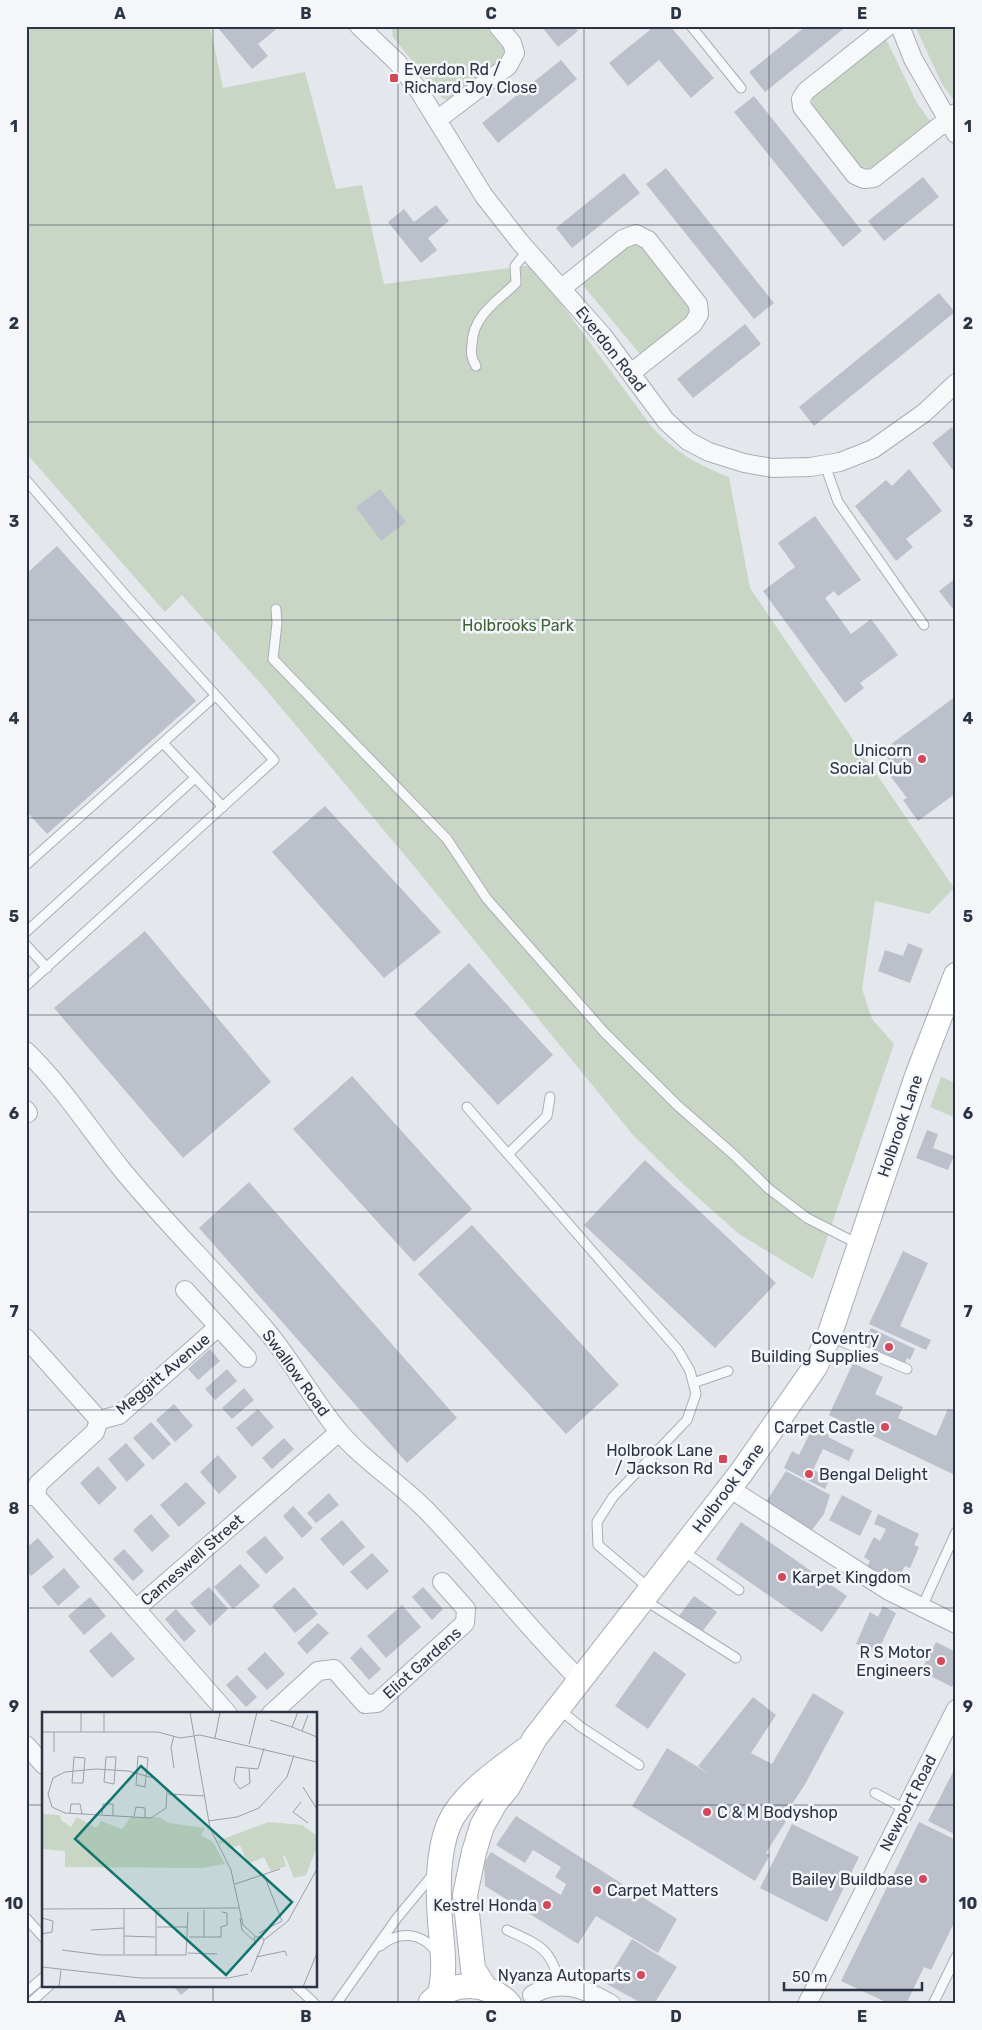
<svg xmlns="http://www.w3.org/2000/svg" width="982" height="2030" font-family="Rubik,sans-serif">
	<rect width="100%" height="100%" fill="#e4e7ec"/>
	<path fill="#c9d6c5" d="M26 26H210L223 88 305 72 336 189 362 185 384 284 533 265 651 426C673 451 698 465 729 477L750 588 954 888 929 914 875 901 862 989 872 1019 894 1044 813 1279 739 1234 683 1184 633 1135 413 865 262 685 182 595 165 612 26 453Z
		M395 26H485L505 50 504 57 449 100 442 98 393 37 392 28Z
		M915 26H956L955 102 942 84Z
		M886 39 917 103 930 121 869 170 861 168 812 104 813 97Z
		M631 244 640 245 690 309 689 316 640 354 582 284Z
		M941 1077 956 1083V1118L930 1107Z"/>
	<path fill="#bbc0ca" d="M222 26H243L245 28 248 26H280L258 44 268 56 252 69 219 29Z
		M541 26H574L578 31 558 47Z
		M647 26H670L714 78 691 98 659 60 628 86 609 63 650 30Z
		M806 26H847L765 92 749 72Z
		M561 60 577 79 498 143 482 123Z
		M754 96 862 231 843 247 734 112Z
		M666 168 774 303 754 319 646 184Z
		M624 173 640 193 572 248 556 228Z
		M923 177 939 197 884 241 868 221Z
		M436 205 449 221 428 238 437 250 421 263 388 222 404 209 414 222Z
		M939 293 955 312 814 426 799 407Z
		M745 324 761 344 693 398 677 379Z
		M952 427 956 432V474L932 443Z
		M909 469 942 511 906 539 913 547 896 561 855 506 886 480 892 486Z
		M380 489 406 522 381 541 356 507Z
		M815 516 861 580 838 596 834 591 825 598 851 634 871 619 898 655 860 683 864 688 845 703 763 591 795 567 778 543Z
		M57 546 196 701 47 834 26 811V574Z
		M956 578V613L939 591Z
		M956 696V793L918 821 903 800 907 798 888 773 895 768 882 751Z
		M325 806 441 932 384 978 272 852Z
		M145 931 271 1082 183 1158 54 1008Z
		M908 943 923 949 910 983 878 971 885 950 903 956Z
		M469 963 553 1055 498 1105 414 1014Z
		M352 1076 472 1209 414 1262 293 1129Z
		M927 1130 938 1134 933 1148 954 1156 948 1170 916 1158Z
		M645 1160 776 1283 715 1348 584 1225Z
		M249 1182 457 1418 407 1463 199 1228Z
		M472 1225 619 1385 566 1434 418 1274Z
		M903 1251 928 1263 900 1326 931 1340 926 1350 869 1324Z
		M871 1328 915 1349 910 1360 907 1358 904 1365 863 1346Z
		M210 1349 220 1361 198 1380 188 1369Z
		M853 1363 883 1377 875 1394 903 1407 898 1418 936 1436 948 1409 956 1412 955 1475 829 1415Z
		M227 1369 237 1381 215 1400 205 1389Z
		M244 1388 254 1400 232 1419 222 1408Z
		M174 1404 193 1426 175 1442 156 1420Z
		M258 1409 274 1427 252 1447 236 1428Z
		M151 1422 171 1444 153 1460 133 1438Z
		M813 1427 829 1435 828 1437 854 1450 849 1461 823 1449 813 1470 830 1478 825 1489 784 1468 792 1451 799 1455Z
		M284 1438 294 1449 272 1469 262 1458Z
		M126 1443 145 1465 127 1482 108 1459Z
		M218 1455 237 1477 219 1494 200 1472Z
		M98 1466 117 1488 99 1505 80 1483Z
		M786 1471 830 1495 824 1514 809 1534 764 1505Z
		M186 1482 206 1503 179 1527 160 1505Z
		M329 1493 339 1505 316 1523 307 1513Z
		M842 1495 872 1511 860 1536 829 1520Z
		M293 1506 313 1528 302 1538 283 1516Z
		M151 1514 170 1536 152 1552 133 1530Z
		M878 1514 919 1534 914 1545 919 1547 910 1568 905 1566 895 1585 866 1568 870 1561 864 1557 874 1537 880 1541 886 1529 874 1524Z
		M342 1520 365 1547 343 1566 320 1539Z
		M741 1522 847 1596 822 1632 716 1559Z
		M265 1536 284 1558 266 1574 246 1552Z
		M38 1538 54 1557 31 1576 26 1570V1548Z
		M124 1549 144 1571 133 1581 113 1559Z
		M372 1553 389 1571 367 1590 350 1572Z
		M240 1564 260 1586 233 1609 214 1587Z
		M64 1568 80 1587 58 1606 42 1587Z
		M209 1587 228 1609 210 1626 190 1603Z
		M294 1587 318 1614 295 1633 272 1606Z
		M423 1587 443 1609 432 1620 412 1597Z
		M694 1596 717 1612 702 1632 679 1616Z
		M90 1597 106 1616 84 1635 68 1616Z
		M402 1605 421 1627 386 1658 367 1636Z
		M883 1606 896 1613 877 1653 856 1644 870 1612 878 1617Z
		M176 1609 196 1631 184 1642 165 1619Z
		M318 1623 329 1633 307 1654 297 1643Z
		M111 1632 135 1659 112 1678 89 1651Z
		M936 1642 956 1652V1679L952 1687 921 1671Z
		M361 1647 381 1669 369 1680 350 1658Z
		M654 1651 686 1674 648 1729 615 1706Z
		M265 1652 285 1674 267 1690 247 1669Z
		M237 1675 257 1697 246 1707 226 1685Z
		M813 1693 844 1712 804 1786 782 1819 786 1821 766 1853 770 1855 755 1881 632 1806 667 1748 709 1774 698 1766 753 1697 776 1715 751 1753 772 1764Z
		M956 1766V1835L928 1821Z
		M516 1816 677 1919 658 1953 596 1916 578 1944 485 1886 484 1863 491 1852 561 1895 566 1884 555 1877 561 1867 533 1850 525 1863 496 1845Z
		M919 1822 956 1840V1919L931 1970 924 1967 906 2004H890L841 1981Z
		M792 1824 859 1857 827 1922 760 1888Z
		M632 1939 677 1967 654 2004H643L605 1983Z
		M173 1986H192L181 1995Z"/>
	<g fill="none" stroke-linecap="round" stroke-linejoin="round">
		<defs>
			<path id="lane" d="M691 26 741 88
				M476 366C471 358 471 353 472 344 473 315 498 301 516 283L515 266 528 250
				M825 465 838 502 924 625
				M26 480 127 597 274 760 26 986
				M276 609 277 623 273 659 447 839 487 899 604 1032 677 1105 734 1155 769 1189 807 1218 860 1245
				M163 743 223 807
				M26 865 215 696
				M26 932 195 778
				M26 945 47 968
				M467 1107 678 1350 690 1371 696 1394 687 1420 613 1497 597 1522 598 1545 650 1589
				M508 1154 547 1116 550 1097
				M829 1336 907 1369
				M693 1383 728 1371
				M682 1550 739 1590
				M643 1599 736 1658
				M922 1607 956 1532
				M559 1709 581 1727 639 1765
				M875 1793 905 1809
				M26 1918 44 1938
				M507 1930C540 1945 552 1949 560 1986
				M380 1946C399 1930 422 1932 437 1953
				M296 1986 315 2004
				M26 1992 44 1977
				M29 2004 49 1986
				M336 2004 397 1918 435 1872
				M933 2004 956 1957"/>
			<path id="street" d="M359 26 397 62 419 91 484 196 520 242 603 336 666 421 688 441 709 452 744 463 772 468 810 467 840 462 873 449 924 413 956 383
				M888 26 806 91 801 99 802 107 855 175 864 179 874 178 956 113
				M900 26 913 59 956 134
				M437 120 508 66 515 53 512 43 498 26
				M562 288 623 239 636 234 648 240 698 304 699 314 693 324 631 373
				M26 1051C62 1086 88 1127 119 1166 165 1223 218 1274 266 1330 292 1361 311 1397 337 1429 363 1461 399 1482 427 1511 480 1566 526 1627 580 1680
				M26 1110 28 1113
				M185 1290 247 1358
				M26 1338 99 1420
				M729 1488 889 1591 956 1624
				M26 1496H36L38 1484 95 1432 99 1420 119 1415 218 1327
				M36 1496 136 1609 339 1432
				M136 1609 228 1714
				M271 1714 318 1671 334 1669 365 1704 377 1703 465 1623 466 1609 442 1582
				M26 1745 44 1765
				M532 1995C559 1978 586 1989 611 2004
				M807 2004 956 1709"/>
			<path id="secondary" d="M485 1988 473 1969 465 1895 474 1852 482 1826 495 1803 508 1787 535 1738 741 1473 815 1367 829 1336 917 1076 956 975
				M440 1993C446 1970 442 1945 440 1921 438 1890 437 1853 449 1824 462 1794 500 1769 525 1750
				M431 2002C454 1980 487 1981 509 2004"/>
		</defs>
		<use href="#lane" stroke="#a9aeb7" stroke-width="11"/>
		<use href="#street" stroke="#a9aeb7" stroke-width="20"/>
		<use href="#secondary" stroke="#a9aeb7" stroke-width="26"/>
		<use href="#lane" stroke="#f7f8fa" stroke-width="9"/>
		<use href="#street" stroke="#f7f8fa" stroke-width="18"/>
		<use href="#secondary" stroke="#fff" stroke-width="24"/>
	</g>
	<path fill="none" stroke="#2b3445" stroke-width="1" stroke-opacity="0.55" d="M213 26V1714M398 26V2004M584 26V2004M769 26V2004M26 225H956M26 422H956M26 620H956M26 818H956M26 1015H956M26 1212H956M26 1410H956M26 1608H956M26 1805H44M316 1805H956M213 1986V2004"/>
	<g fill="#d1495b" stroke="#f4f6f9" stroke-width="2">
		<rect x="389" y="73" width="10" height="10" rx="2.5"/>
		<circle cx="922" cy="759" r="5"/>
		<circle cx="889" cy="1347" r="5"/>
		<circle cx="885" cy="1427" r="5"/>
		<rect x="718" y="1454" width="10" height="10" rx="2.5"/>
		<circle cx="809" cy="1474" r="5"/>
		<circle cx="782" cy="1577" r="5"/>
		<circle cx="941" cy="1661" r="5"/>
		<circle cx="707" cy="1812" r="5"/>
		<circle cx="923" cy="1879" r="5"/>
		<circle cx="597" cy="1890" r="5"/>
		<circle cx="547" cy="1905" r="5"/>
		<circle cx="641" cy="1975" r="5"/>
	</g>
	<g text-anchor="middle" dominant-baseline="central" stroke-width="5" stroke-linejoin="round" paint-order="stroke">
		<g font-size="16" fill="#2b3445" stroke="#f4f6f9" text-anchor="end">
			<text x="404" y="69" text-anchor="start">Everdon Rd /<tspan x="404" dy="18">Richard Joy Close</tspan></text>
			<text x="912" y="750">Unicorn<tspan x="912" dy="18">Social Club</tspan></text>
			<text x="879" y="1338">Coventry<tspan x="879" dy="18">Building Supplies</tspan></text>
			<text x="875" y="1427">Carpet Castle</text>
			<text x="713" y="1450">Holbrook Lane<tspan x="713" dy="18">/ Jackson Rd</tspan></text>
			<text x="819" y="1474" text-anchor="start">Bengal Delight</text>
			<text x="792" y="1577" text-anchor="start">Karpet Kingdom</text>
			<text x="931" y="1652">R S Motor<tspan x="931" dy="18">Engineers</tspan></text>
			<text x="717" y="1812" text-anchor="start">C &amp; M Bodyshop</text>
			<text x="913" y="1879">Bailey Buildbase</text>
			<text x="607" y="1890" text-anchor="start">Carpet Matters</text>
			<text x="537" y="1905">Kestrel Honda</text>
			<text x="631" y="1975">Nyanza Autoparts</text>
		</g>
		<g font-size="16" fill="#2b3445" stroke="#f4f6f9">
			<text transform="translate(611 349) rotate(52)">Everdon Road</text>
			<text transform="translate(900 1126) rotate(-71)">Holbrook Lane</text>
			<text transform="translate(296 1373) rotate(54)">Swallow Road</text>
			<text transform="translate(163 1374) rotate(-40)">Meggitt Avenue</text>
			<text transform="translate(728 1488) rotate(-53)">Holbrook Lane</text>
			<text transform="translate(192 1560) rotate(-41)">Cameswell Street</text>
			<text transform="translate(422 1663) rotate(-42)">Eliot Gardens</text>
			<text transform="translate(908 1803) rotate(-63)">Newport Road</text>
		</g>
		<g font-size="16" fill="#3f6138" stroke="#f4f6f9">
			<text x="518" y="625">Holbrooks Park</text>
		</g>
	</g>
	<g transform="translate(42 1712)">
		<rect width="275" height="275" fill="#e4e7ec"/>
		<path d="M0 102 18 103 19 108 29 115 35 105 54 116 59 109 80 117 89 105H117L127 111 163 116 159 123 171 130 183 152 160 156 23 155V139L0 137ZM227 110 260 113 275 124V135L264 163 252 166 243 144H241L244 154 229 159 222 145 206 152 198 133 187 137 183 130 178 132 176 129Z" fill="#c9d6c5"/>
		<path fill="none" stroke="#9a9fa9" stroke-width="1" d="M39 0V20M62 0V20M148 0 168 116 189 158 201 213 213 224M256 0 250 15 275 25M228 8 250 15M260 19 266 3M0 20H116L138 26 158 23 275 50M12 20V40M173 26 178 0M207 32 215 0M96 44 106 46 103 75 94 73ZM32 45 43 46 41 71H30ZM64 45H74L72 72 62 70ZM132 56 129 35 132 24M54 57 86 59 115 67 125 79 124 96 109 106 23 101 10 95 6 82 11 66 23 60ZM207 57 208 71 198 77 192 69 194 55 216 57 222 36M261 75 275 97M126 82 163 84M259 90 251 100 266 111M28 101 29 92H38L40 102M60 102 61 92H71V103M92 104 94 95 103 96V105M166 109 195 105 217 96 245 65 252 43M193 172 238 157M0 197 197 196M0 206 11 209 10 220 0 222M198 206 200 218 211 228M115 215H145M49 218 82 216M217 221 240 209 222 163M82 224 113 225M147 225H162V198M162 225H179V215L185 213V201L180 200M222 228 246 209 275 157M20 238 59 243H144L146 200M146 241 175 242M82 242V197M114 244V199H118M214 245 243 239 245 244M0 255 98 266H186L206 262M209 260 222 229 220 225H212L213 233M17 275 19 258M261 275 275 241"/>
		<path fill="#0f766e" fill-opacity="0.15" stroke="#0f766e" stroke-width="2.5" d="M99 54 250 190 184 263 33 127Z"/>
		<rect width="275" height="275" fill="none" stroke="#2b3445" stroke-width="2.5"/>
	</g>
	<rect width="982" height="2030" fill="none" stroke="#f4f6f9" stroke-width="55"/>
	<path d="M784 1982v8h138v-8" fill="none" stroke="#2b3445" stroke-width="2.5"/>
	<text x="792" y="1982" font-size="15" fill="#2b3445" stroke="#f4f6f9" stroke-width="4" paint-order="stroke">50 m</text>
	<rect x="28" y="28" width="926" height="1974" fill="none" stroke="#2b3445" stroke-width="2"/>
	<g font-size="16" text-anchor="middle" font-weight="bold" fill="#2b3445">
		<text x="120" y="19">A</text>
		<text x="306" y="19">B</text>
		<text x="491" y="19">C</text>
		<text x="676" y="19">D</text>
		<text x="862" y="19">E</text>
		<text x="14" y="132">1</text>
		<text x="968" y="132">1</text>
		<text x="14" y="329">2</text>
		<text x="968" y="329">2</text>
		<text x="14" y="527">3</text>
		<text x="968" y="527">3</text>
		<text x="14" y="724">4</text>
		<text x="968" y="724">4</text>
		<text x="14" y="922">5</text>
		<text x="968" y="922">5</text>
		<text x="14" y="1119">6</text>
		<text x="968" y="1119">6</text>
		<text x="14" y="1317">7</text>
		<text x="968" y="1317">7</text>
		<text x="14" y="1514">8</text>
		<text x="968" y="1514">8</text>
		<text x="14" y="1712">9</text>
		<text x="968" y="1712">9</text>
		<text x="14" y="1909">10</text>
		<text x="968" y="1909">10</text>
		<text x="120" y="2022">A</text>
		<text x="306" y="2022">B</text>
		<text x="491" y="2022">C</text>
		<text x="676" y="2022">D</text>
		<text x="862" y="2022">E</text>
	</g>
</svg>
